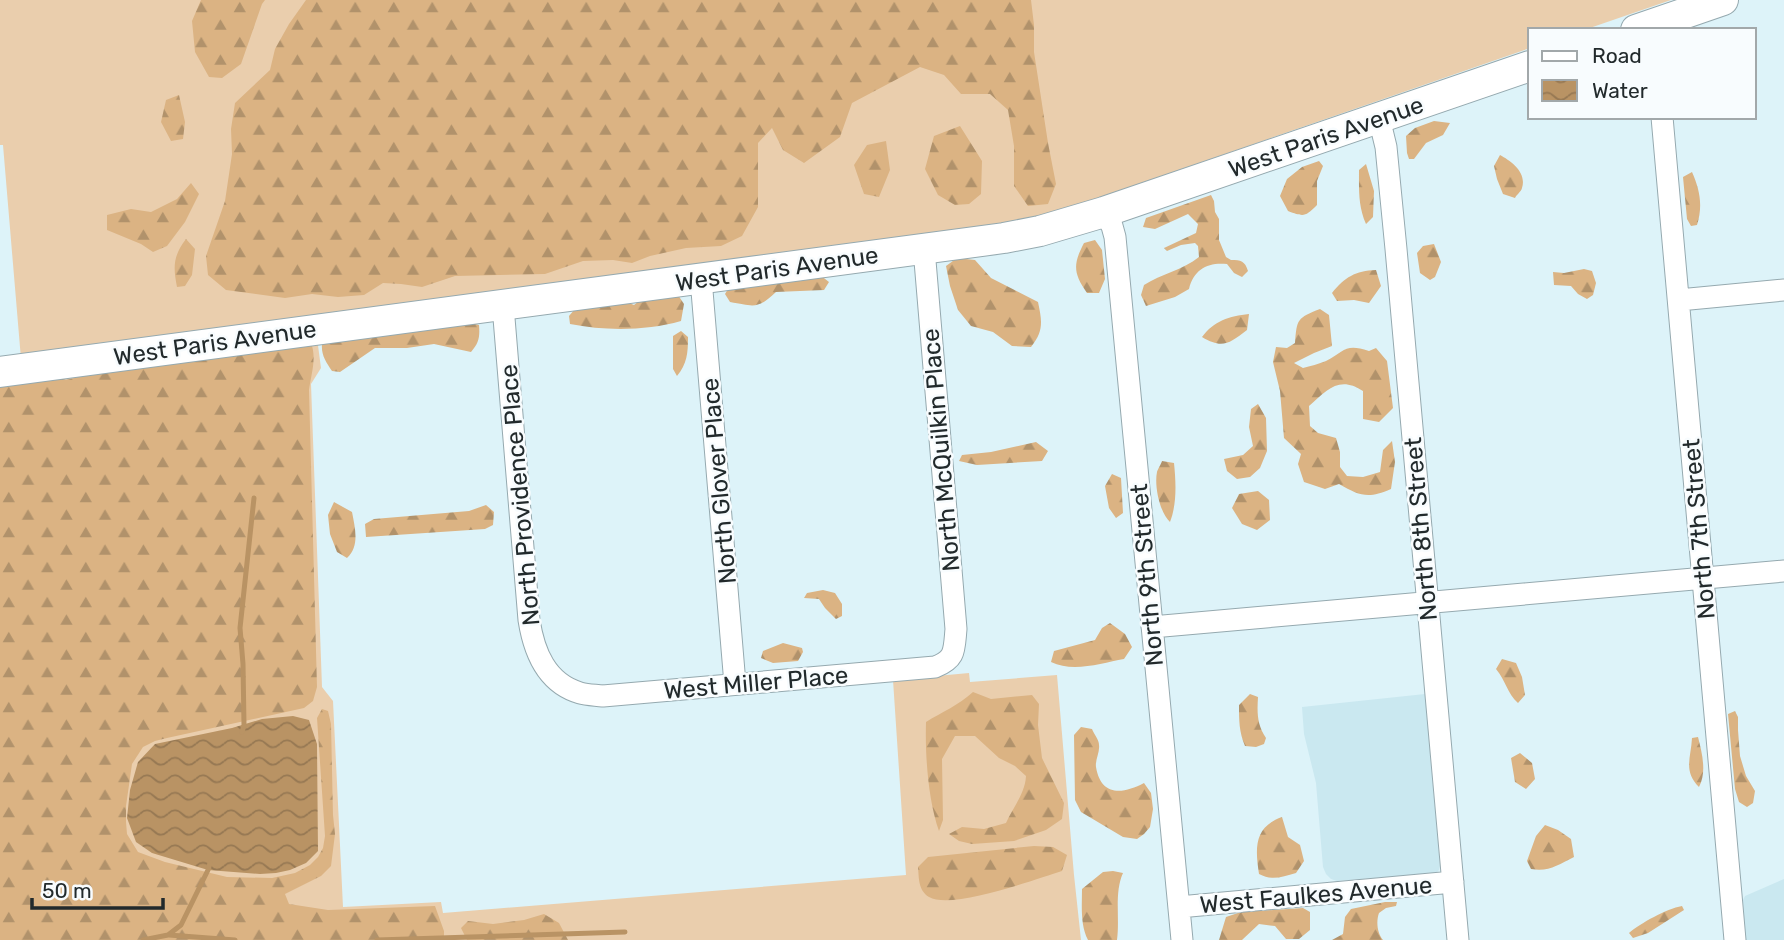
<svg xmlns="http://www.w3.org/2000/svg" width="1784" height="940" font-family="Rubik,sans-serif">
	<defs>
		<pattern id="forest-firs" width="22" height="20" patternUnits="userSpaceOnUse" patternTransform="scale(1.75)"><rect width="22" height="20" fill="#dbb383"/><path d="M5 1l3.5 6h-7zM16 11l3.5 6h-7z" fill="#b1926b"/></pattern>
		<pattern id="water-waves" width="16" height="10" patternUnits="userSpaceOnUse" patternTransform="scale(1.75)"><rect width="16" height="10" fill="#b99364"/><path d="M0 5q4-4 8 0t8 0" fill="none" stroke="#967853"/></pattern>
	</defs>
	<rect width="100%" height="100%" fill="#ddf3f9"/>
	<path fill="#cae8f0" d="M1425 694 1440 866 1439 870 1436 873 1337 881 1331 879 1326 874 1323 867 1316 783 1304 734 1302 707Z
		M1784 879V940H1745L1743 900 1745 896Z"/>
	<path fill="#eacead" d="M0 0H1671L1584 30H1530V48L1035 220 21 359 3 145H0Z
		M317 338 321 368 311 384 322 687 333 701 343 907 441 902 443 913 906 875 893 680 969 673 970 682 1057 675 1074 875 1081 940H0V380Z"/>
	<path fill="url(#forest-firs)" d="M201 0H265L262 4 241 64 222 78 209 77 195 52 192 21Z
		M306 0H1031L1034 25V52L1048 143 1056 184 1048 204 1028 206 1014 186V146L1008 110 990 94H961L944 75 920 67 852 103 840 137 804 163 783 150 772 128 758 143V207L742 236 721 246 686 248 650 256 632 263 613 260 583 261 545 274 455 276 422 287 401 284 383 283 364 295 338 297 312 294 285 298 226 290 208 275 206 256 225 201 232 154 231 129 235 103 270 70 275 49 289 24Z
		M179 95 185 122 183 139 171 141 161 122 166 100Z
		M1434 121 1450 123 1443 135 1426 143 1414 159H1409L1407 153 1406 136 1415 128Z
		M960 126 982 161 981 194 969 204 955 205 938 195 925 169 934 136Z
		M886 141 890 170 879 197 864 194 854 165 867 145Z
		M1500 155C1511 161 1527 172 1522 188 1521 192 1517 194 1515 198L1503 194 1497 179 1494 166Z
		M1319 161 1323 166 1317 181V205C1305 217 1304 217 1288 211L1280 196 1287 179 1302 167Z
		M1366 164 1374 191 1373 217 1366 224C1358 206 1359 189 1359 170Z
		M1692 172C1700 190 1703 206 1697 225L1691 226 1687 219 1683 177Z
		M191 183 199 194 185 222 167 246 153 252 141 244 107 230V215L131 209 151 212 177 199Z
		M1211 195 1214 201 1215 212 1219 219V240L1226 257 1231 260C1241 260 1245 261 1248 271L1242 277 1234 273 1227 264C1208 262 1194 269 1189 289L1175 297 1146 306 1141 295 1144 285C1161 274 1183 270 1199 257L1198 246 1195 243 1181 245 1167 251 1164 248 1196 233 1198 224 1188 214 1155 229 1143 227 1146 218Z
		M186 239 195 249 192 275 185 286 177 287C173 267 173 256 186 239Z
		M1095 240 1102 250 1105 279 1099 293H1087C1073 273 1073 264 1084 243Z
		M1434 244 1441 262 1435 277 1430 280 1420 273 1417 253 1423 246Z
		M957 258 975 260 991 278 1038 302C1042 321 1044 331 1031 347L1012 346 993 332 971 326 958 310 950 286 946 266Z
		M1584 269 1592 271 1596 283 1593 295 1587 299 1578 294 1571 286 1554 285 1553 272 1564 273Z
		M1376 270 1381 286 1369 303 1354 300 1337 301 1332 293C1345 277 1355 271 1376 270Z
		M820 275 829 282 824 290 776 292C757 310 754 306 730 302L725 294 728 289Z
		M678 295 684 304 681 321C646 331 605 331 570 324L569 316 575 309 624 301 634 305 643 298Z
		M1320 309 1329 315 1332 346 1314 353 1294 363 1303 368C1310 366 1319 364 1326 361 1345 351 1345 343 1369 351L1376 348 1387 361 1393 408 1379 422 1363 419V391C1339 375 1327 390 1309 406L1310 426 1318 433 1336 438 1340 452V467L1347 476 1363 477 1380 472 1383 450 1392 441 1395 462 1391 489C1368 499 1360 496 1339 484L1325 489 1304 482 1298 464 1301 454 1284 438 1280 391 1273 362 1276 347 1287 348 1295 343C1297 319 1297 318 1320 309Z
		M1249 314 1247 330C1229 344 1222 349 1202 337 1214 321 1229 316 1249 314Z
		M468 322 479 325C480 337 479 343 471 352L434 344 407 348H375L340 372 332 371C326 362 321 355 322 344Z
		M681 331 688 337C688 353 687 364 677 376L673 369V336Z
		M311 343C317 358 311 375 309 390L317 687 313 701 304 708 167 738 155 741 143 747 132 764 126 806V822L127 834 138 852 165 862 227 877 272 878 295 873 310 865 318 857 323 848 325 836 317 718 322 709 328 711 331 724 333 815 335 834 331 866 321 876 285 894 289 904 328 910 435 906 444 931V940H0V386L56 377 66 380 82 376Z
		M1258 404 1266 418 1267 451 1260 468 1250 477 1237 479 1227 471 1224 459 1243 455 1253 446 1249 427 1251 409Z
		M1036 442 1048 451 1042 461 977 465 959 461 962 455 991 452Z
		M1162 461 1174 463C1176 482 1177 504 1170 522 1160 513 1154 486 1157 472 1157 471 1162 462 1162 461Z
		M1112 474 1121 478 1123 513 1116 518 1109 508 1105 486Z
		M1258 491 1269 500 1270 520 1257 530 1242 524 1232 508 1239 494Z
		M334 502 352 512C355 528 360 546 347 558L337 552 330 534 328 515Z
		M486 505 494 512 493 525 485 529 366 537 365 524 374 519 469 511Z
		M823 590 835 593 842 604V616L836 619 825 608 819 599 804 598 807 593Z
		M1110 623 1125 634 1132 647 1124 659C1102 663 1073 673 1051 662L1054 651 1095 640 1102 628Z
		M783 643 802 648 803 652 798 661 773 663 761 658 763 651Z
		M1502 659 1516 663 1522 677 1525 695 1518 703C1507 693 1506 681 1496 669Z
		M973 692 991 699 1032 695 1039 704 1038 725 1042 758 1064 803 1062 819 1046 830 1014 841 972 844 959 841 949 834 962 827 984 829 1006 823C1013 807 1025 794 1026 776L1015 766 999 758 975 736H955L942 759 943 820 939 831C928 800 925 755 926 722 942 712 959 705 973 692Z
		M1250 694 1258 697C1257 713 1257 725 1266 738L1264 744 1256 747 1245 746C1239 732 1239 720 1239 705Z
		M1735 711 1738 717V730L1740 756 1746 776 1755 791 1753 803 1747 807 1739 802 1735 789 1728 714Z
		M1081 727 1092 729C1094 734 1099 740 1099 745 1100 752 1095 760 1096 767 1101 797 1123 794 1144 783L1151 793 1153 809 1150 827 1144 834 1137 839 1123 837 1081 812 1075 800 1074 735Z
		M1698 737C1702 753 1707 772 1699 787 1683 771 1691 758 1692 738Z
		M1520 753 1532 763 1535 779 1526 789 1515 782 1511 758Z
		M1282 817 1288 837 1300 845 1304 861 1296 873C1282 877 1272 881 1259 874 1255 848 1254 827 1282 817Z
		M1545 825 1558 830 1571 839 1574 857C1558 865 1549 872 1531 869L1527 861 1536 836Z
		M1034 846 1053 847 1067 855 1062 871C1036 879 952 910 929 897 918 890 919 878 918 867L928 857Z
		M1113 871 1123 873C1114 893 1120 918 1117 940H1088C1080 925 1082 905 1082 889L1103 872Z
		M1385 902H1397L1396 906 1386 908 1379 913C1376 921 1377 933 1383 940H1332L1343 934 1345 917 1351 909Z
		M1682 906 1684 910 1648 933 1633 938 1629 933C1641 923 1666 909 1682 906Z
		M1303 908 1310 912V930L1299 939H1286L1275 926 1259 924 1242 940H1219L1226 917 1241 912Z
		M544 914 559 923 568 940H467L461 928 468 921 493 924 524 920Z"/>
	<path fill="url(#water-waves)" d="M293 716 309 720 317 744 318 851 306 863 290 870 276 873 260 874 208 870 152 853 136 842 127 818 130 790 138 762 155 744 232 728 262 719Z"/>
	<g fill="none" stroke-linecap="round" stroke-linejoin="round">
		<path stroke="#b99364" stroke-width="5" d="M242 732 244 725 243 664 240 628 254 498
			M169 935 235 940
			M143 940 168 935 181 925 208 870 210 863
			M377 940 625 932"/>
		<defs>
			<path id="minor" d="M1662 117 1735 940
				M1379 118 1386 147 1396 249 1458 940
				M1104 212 1112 226 1115 237 1182 940
				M701 279 735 684
				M1679 300 1784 290
				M503 306 529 620C534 652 546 683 580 693 587 695 595 695 603 696L935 667C956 659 954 650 956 629L924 249
				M1152 627 1784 571
				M1179 907 1453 882"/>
			<path id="secondary" d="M1636 30 1723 0
				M0 372 1004 238 1040 231 1104 212 1530 66"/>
		</defs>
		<use href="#minor" stroke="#95a9af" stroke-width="23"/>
		<use href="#secondary" stroke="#95a9af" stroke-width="32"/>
		<use href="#minor" stroke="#fff" stroke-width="21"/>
		<use href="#secondary" stroke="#fff" stroke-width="30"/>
	</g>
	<g text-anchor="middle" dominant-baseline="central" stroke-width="5" stroke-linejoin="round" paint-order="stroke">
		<g font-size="24" fill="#222a2c" stroke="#f8fcfe">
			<text transform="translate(1326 137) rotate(-19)">West Paris Avenue</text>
			<text transform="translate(777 269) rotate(-8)">West Paris Avenue</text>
			<text transform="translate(215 343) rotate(-8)">West Paris Avenue</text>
			<text transform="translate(941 450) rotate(-95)">North McQuilkin Place</text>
			<text transform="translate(719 481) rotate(-95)">North Glover Place</text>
			<text transform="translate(520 495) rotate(-95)">North Providence Place</text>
			<text transform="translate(1421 529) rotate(-95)">North 8th Street</text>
			<text transform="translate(1699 529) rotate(-95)">North 7th Street</text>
			<text transform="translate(1147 575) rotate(-95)">North 9th Street</text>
			<text transform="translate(756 683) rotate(-5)">West Miller Place</text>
			<text transform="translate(1316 895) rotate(-5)">West Faulkes Avenue</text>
		</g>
	</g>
	<rect x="1528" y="28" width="228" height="91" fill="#f8fcfe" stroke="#a2a8aa" stroke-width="2"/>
	<rect x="1542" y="51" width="35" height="10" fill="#ffffff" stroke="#a2a8aa" stroke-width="2"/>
	<text x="1592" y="63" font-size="21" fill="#222a2c">Road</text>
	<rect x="1542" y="80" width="35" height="21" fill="url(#water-waves)" stroke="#a2a8aa" stroke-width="2"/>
	<text x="1592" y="98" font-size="21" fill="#222a2c">Water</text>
	<path d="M32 898v10h131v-10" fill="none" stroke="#222a2c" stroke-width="3.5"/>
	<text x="42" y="898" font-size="21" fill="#222a2c" stroke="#f8fcfe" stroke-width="5" paint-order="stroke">50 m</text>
</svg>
